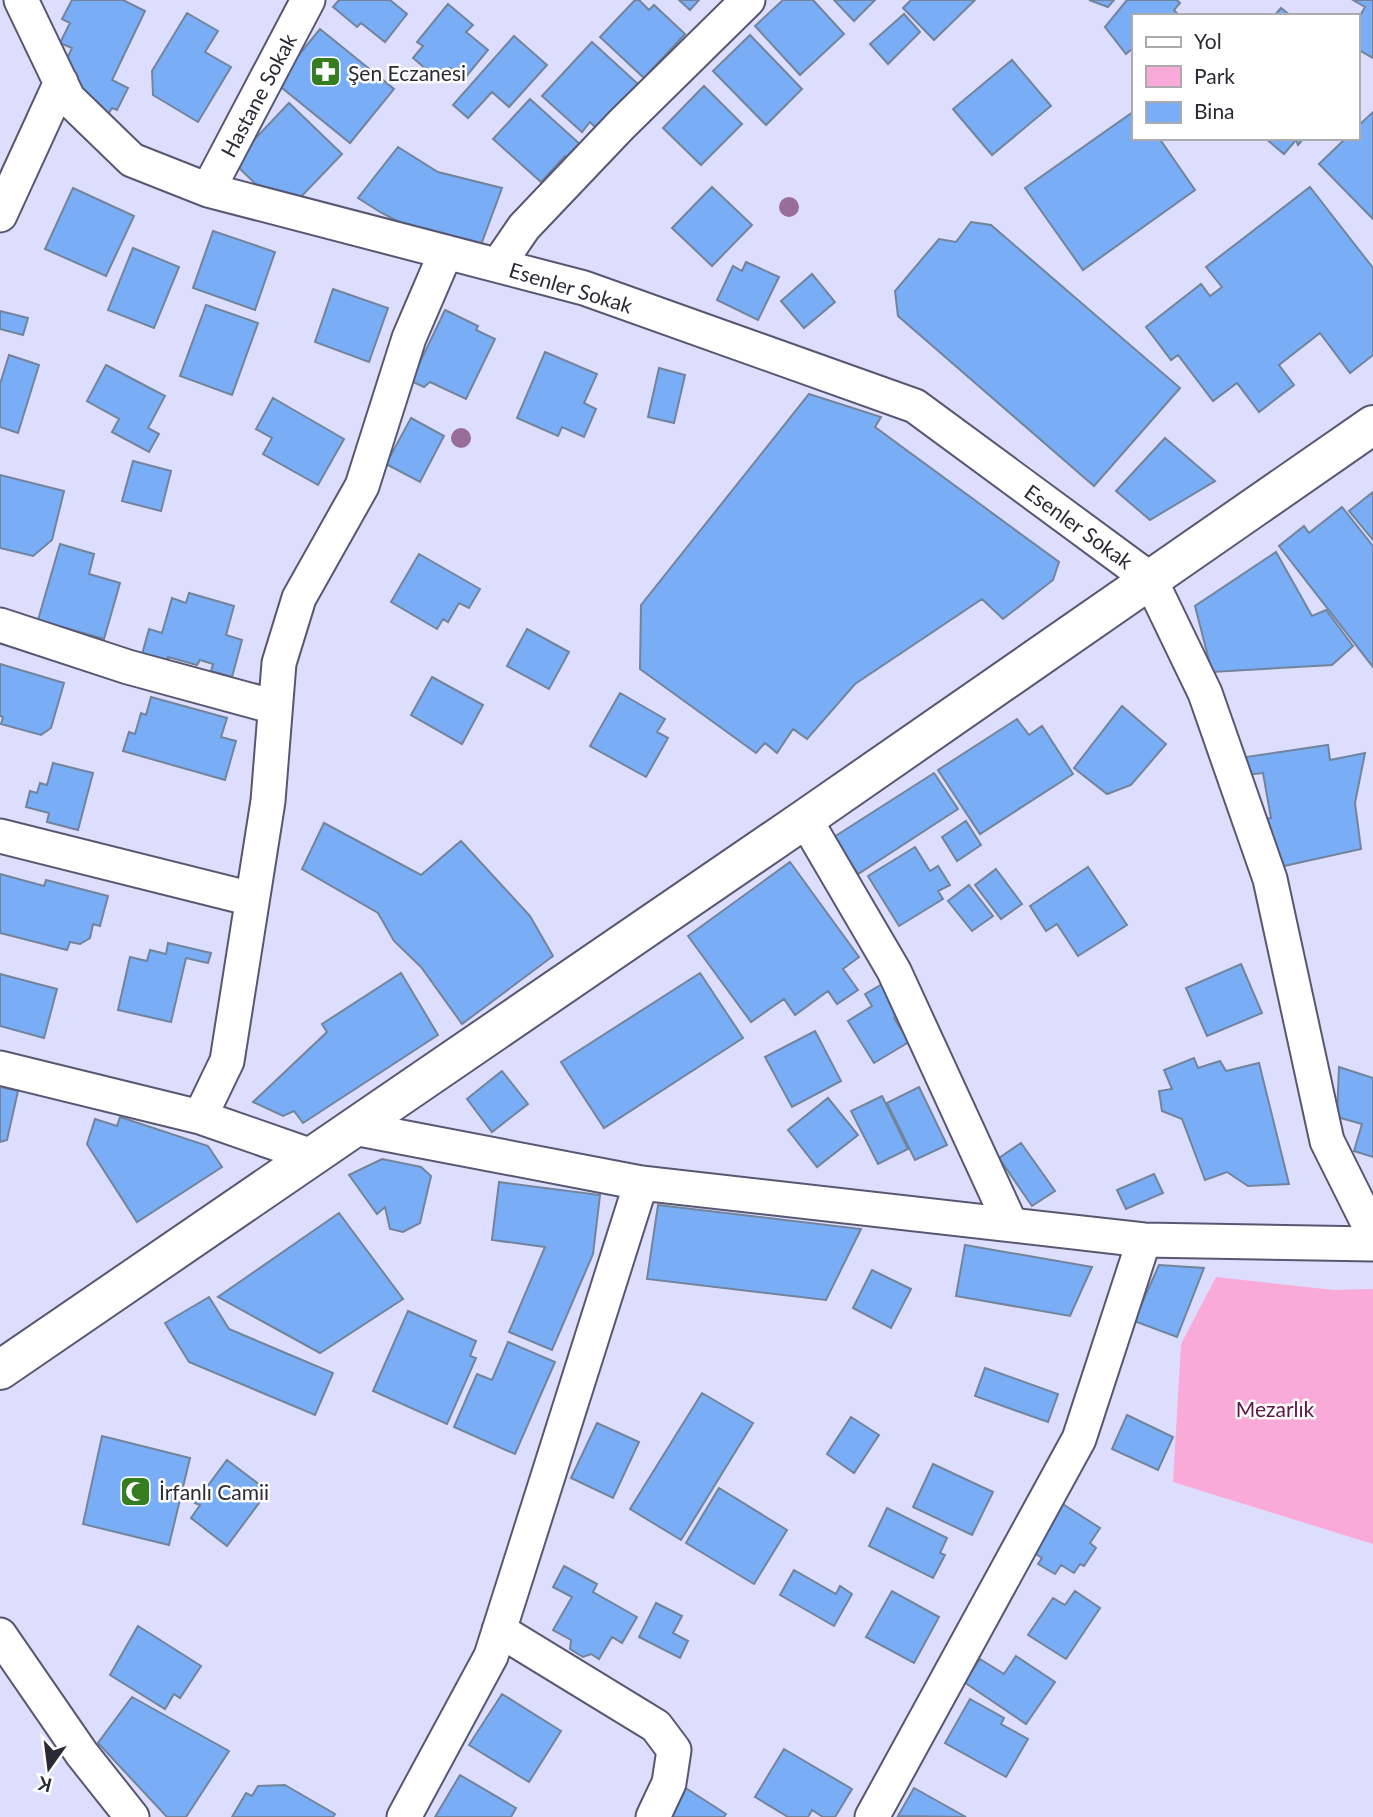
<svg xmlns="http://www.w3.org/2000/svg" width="1373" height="1817" font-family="Lato,sans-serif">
	<rect width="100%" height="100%" fill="#ddddfd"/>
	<path fill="#faaad9" d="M1216 1277 1334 1290 1373 1289V1544L1173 1482 1181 1344Z"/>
	<path fill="#79aef7" stroke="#72849c" stroke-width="2" d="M72 0H123L145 11 112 80 128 88 117 110 112 108 109 113 90 104 92 98 67 86 65 63 72 48 60 43 70 23 62 19Z
		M339 0H390L407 14 385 42 361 23 357 27 333 7Z
		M635 0H639L649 10 654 5 685 34 644 78 600 37Z
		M679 0H699L690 10Z
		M783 0H813L844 34 800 75 755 26Z
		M834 0H875L854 21Z
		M911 0H975L934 40 903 8Z
		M1089 0H1114L1108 7Z
		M1127 0H1177L1180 3 1174 10 1179 16H1133V48L1126 54 1105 27Z
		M1353 0H1373V58L1357 49V21L1365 7Z
		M448 4 473 25 466 32 488 50 464 79 450 68 439 80 413 58 423 46 417 42Z
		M1281 8 1291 16H1274Z
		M187 13 218 31 205 52 231 67 198 122 153 95 152 71Z
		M904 14 920 32 888 64 870 44Z
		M320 29 394 89 350 143 276 83Z
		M750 35 802 89 766 125 713 71Z
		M514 36 547 65 509 107 492 92 468 118 453 105Z
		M592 42 639 85 598 130 590 122 582 132 542 96Z
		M1012 60 1051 106 992 155 953 109Z
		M704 86 742 124 701 165 663 128Z
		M530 99 582 146 570 159 565 156 541 182 493 139Z
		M289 103 342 154 298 200 266 194 233 162Z
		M1133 112V138H1159L1195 190 1083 270 1025 188Z
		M1373 112V219L1319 164 1346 138H1357V127Z
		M1265 138H1304L1298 145 1296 140 1284 154Z
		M398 147 438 172 502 188 478 253 416 231 380 212 358 198Z
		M712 187 752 225 712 266 672 228Z
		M1310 187 1373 268V355L1350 373 1320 333 1279 365 1294 385 1259 412 1237 383 1213 401 1178 355 1171 360 1146 327 1201 284 1210 296 1222 287 1206 267Z
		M73 188 134 216 106 276 45 249Z
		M971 222 991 225 1180 388 1094 486 898 316 895 291 939 239 956 242Z
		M213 231 275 252 255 310 193 288Z
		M133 248 179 267 154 328 108 310Z
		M746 262 779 277 758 320 717 300 733 266 742 271Z
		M812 274 835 302 804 328 781 301Z
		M333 289 388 308 369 362 315 342Z
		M206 305 258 323 232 395 180 376Z
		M445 310 478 326 476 330 495 339 466 399 430 382 424 387 411 381Z
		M0 311 28 318 23 335 0 329Z
		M545 352 597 374 584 403 596 409 584 437 562 427 558 436 517 418Z
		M9 355 39 365 18 433 0 427V384Z
		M106 365 165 396 148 428 159 434 149 452 112 432 119 419 87 401Z
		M659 368 685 375 674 423 648 417Z
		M809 394 881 417 875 427 1059 562 1053 580 1003 619 982 599 855 684 807 739 793 729 777 753 765 743 756 753 640 669 641 605Z
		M273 398 344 439 318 485 263 454 272 438 256 429Z
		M411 418 444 436 420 482 386 464Z
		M1165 438 1215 481 1150 520 1116 491Z
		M133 461 171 471 161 511 122 501Z
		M0 475 64 491 52 540 33 556 0 548Z
		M1373 492V540L1349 511Z
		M1342 507 1373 546V667L1279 546 1304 526 1309 533Z
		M60 544 94 554 89 574 120 583 104 639 38 620Z
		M1276 552 1312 616 1326 610 1353 646 1332 665 1212 672 1195 606Z
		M419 554 480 589 469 608 459 603 448 622 443 619 437 629 391 602Z
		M189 593 234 606 226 635 242 640 232 677 211 671 213 664 200 660 197 665 168 657 167 664 141 658 149 629 162 633 172 598 186 603Z
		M527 629 569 652 549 689 507 666Z
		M0 664 64 683 51 728 41 735 1 724 3 717 0 716Z
		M432 677 483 705 462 744 411 715Z
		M620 693 665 719 657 732 668 738 646 777 590 746Z
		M151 697 227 718 221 737 236 741 225 780 123 751 129 732 135 734 141 713 146 715Z
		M1122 706 1166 744 1131 785 1107 794 1074 768Z
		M1017 719 1029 735 1042 726 1073 774 980 834 938 770Z
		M1328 745 1330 760 1365 753 1355 803 1361 849 1275 868 1265 819 1271 818 1263 773 1246 775V757Z
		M53 763 93 773 78 830 47 822 49 813 26 807 30 791 37 793 40 783 47 785Z
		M934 773 958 809 858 874 834 837Z
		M966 821 981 845 957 861 942 837Z
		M324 823 421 875 461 841 530 916 553 956 462 1024 421 967 394 941 378 913 302 869Z
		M915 847 930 871 938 866 950 885 938 891 943 899 899 926 868 876Z
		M790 862 859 957 843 969 858 990 837 1004 828 991 795 1015 784 999 751 1022 688 936Z
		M1088 867 1127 925 1078 956 1057 924 1046 931 1030 906Z
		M996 869 1022 904 1001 919 975 885Z
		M0 874 44 886 46 880 108 896 100 926 93 924 90 938 80 944 70 942 67 950 0 933Z
		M969 885 993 916 972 931 948 901Z
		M168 943 211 953 208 963 186 958 171 1022 118 1010 130 957 147 961 150 950 166 954Z
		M1241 964 1262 1013 1207 1036 1186 988Z
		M401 973 438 1035 303 1123 294 1111 283 1116 253 1102 327 1032 322 1024Z
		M700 973 743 1038 604 1128 561 1062Z
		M0 974 57 989 44 1038 0 1026Z
		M884 983 902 1013 894 1018 909 1042 874 1063 848 1021 872 1006 865 994Z
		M815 1031 841 1081 792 1107 765 1057Z
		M1194 1058 1198 1068 1220 1061 1226 1071 1259 1063 1289 1184 1248 1186 1227 1172 1205 1180 1182 1119 1162 1111 1159 1091 1172 1089 1164 1070Z
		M1339 1067 1373 1078V1157L1354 1151 1362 1124 1337 1117Z
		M502 1071 528 1104 492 1132 467 1099Z
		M0 1087 18 1091 7 1140 0 1142Z
		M919 1087 947 1145 915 1160 887 1103Z
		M882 1096 908 1149 878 1164 851 1111Z
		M828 1098 858 1135 817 1167 788 1130Z
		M120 1117 208 1146 222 1167 137 1222 87 1144 95 1119 117 1126Z
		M1021 1143 1055 1191 1032 1206 999 1158Z
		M382 1159 421 1167 431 1176 420 1223 403 1232 390 1229 385 1207 377 1214 349 1175Z
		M1154 1174 1163 1193 1126 1209 1117 1190Z
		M499 1182 600 1195 593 1254 552 1350 509 1332 545 1247 492 1240Z
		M658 1205 861 1229 826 1300 647 1279Z
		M339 1213 403 1299 320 1353 218 1297Z
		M965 1245 1092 1267 1070 1316 956 1296Z
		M1159 1265 1204 1268 1177 1337 1134 1321Z
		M872 1270 911 1289 891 1328 853 1308Z
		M209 1297 229 1329 333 1373 315 1415 189 1362 165 1323Z
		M408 1311 476 1341 470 1356 476 1358 447 1424 373 1391Z
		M508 1342 555 1362 515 1454 454 1427 477 1374 492 1380Z
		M985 1368 1058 1394 1048 1422 975 1396Z
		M702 1393 753 1423 681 1540 630 1509Z
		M1127 1415 1173 1437 1158 1470 1112 1449Z
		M851 1417 879 1435 854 1473 827 1454Z
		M597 1423 639 1442 613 1498 571 1478Z
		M102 1436 190 1458 169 1545 83 1524Z
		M227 1460 268 1491 227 1546 191 1518 200 1505 195 1503Z
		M933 1464 993 1492 972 1535 913 1507Z
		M719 1488 787 1530 754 1584 686 1543Z
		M1058 1501 1100 1528 1090 1543 1096 1548 1084 1566 1080 1564 1074 1573 1061 1565 1055 1574 1038 1564 1042 1558 1028 1549Z
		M887 1508 947 1538 940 1553 945 1555 933 1578 869 1546Z
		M564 1566 597 1584 593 1592 637 1617 622 1643 612 1637 599 1659 591 1654 583 1657 570 1649 571 1640 553 1630 572 1597 553 1587Z
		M794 1570 836 1594 840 1586 852 1594 834 1626 780 1595Z
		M892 1591 939 1617 914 1663 866 1637Z
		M1075 1591 1100 1608 1066 1659 1028 1635 1053 1598 1065 1605Z
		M656 1603 682 1616 673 1633 688 1641 680 1658 639 1637Z
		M138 1626 201 1666 180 1698 174 1694 165 1709 110 1675Z
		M1016 1656 1055 1682 1026 1724 964 1682 980 1659 1004 1674Z
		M502 1694 561 1731 529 1782 469 1745Z
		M132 1697 229 1751 186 1817H167L98 1743Z
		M970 1699 1004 1718 1001 1724 1028 1739 1006 1777 945 1743Z
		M784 1749 852 1789 835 1817H823L812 1810 808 1817H788L755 1797Z
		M460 1775 516 1808 511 1817H435Z
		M285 1785 335 1814 333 1817H232L246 1793 252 1796 258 1786Z
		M681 1785 726 1814 724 1817H661Z
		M914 1788 966 1817 898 1816Z"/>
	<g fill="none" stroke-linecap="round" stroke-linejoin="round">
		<defs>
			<path id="minor" d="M21 0 68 98 132 160 208 190 584 288 915 406 1150 579 1205 693 1270 879 1327 1141 1373 1233
				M208 190 308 0
				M0 215 61 82
				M498 265 524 227 621 125 748 0
				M0 625 128 667 275 707
				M805 819 894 971 1011 1225
				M0 836 252 899
				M0 1068 200 1117 312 1156
				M200 1117 227 1061 268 801 279 663 299 598 362 486 409 338 446 252
				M354 1128 641 1183 1144 1240 1373 1244
				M499 1630 656 1726 674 1750 669 1783 653 1817
				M0 1635 82 1754 132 1817
				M404 1817 491 1656 641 1183
				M872 1817 1079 1439 1144 1240"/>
			<path id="secondary" d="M0 1370 805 819 1373 425"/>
		</defs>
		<use href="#minor" stroke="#585772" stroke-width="37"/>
		<use href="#secondary" stroke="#585772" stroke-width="42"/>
		<use href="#minor" stroke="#fff" stroke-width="33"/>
		<use href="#secondary" stroke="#fff" stroke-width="38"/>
	</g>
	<g fill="#986e98">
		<circle cx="789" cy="207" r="10"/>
		<circle cx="461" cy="438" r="10"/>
	</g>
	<defs>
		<symbol id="pharmacy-square" viewBox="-11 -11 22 22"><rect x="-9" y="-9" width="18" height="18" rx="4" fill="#367c20" stroke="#fff"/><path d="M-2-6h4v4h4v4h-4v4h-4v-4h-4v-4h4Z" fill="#fff"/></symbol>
		<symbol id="mosque-square" viewBox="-11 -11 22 22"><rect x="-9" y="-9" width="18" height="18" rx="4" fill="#367c20" stroke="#fff"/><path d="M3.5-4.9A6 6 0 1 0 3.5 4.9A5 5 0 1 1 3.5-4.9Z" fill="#fff"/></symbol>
	</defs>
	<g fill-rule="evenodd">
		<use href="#pharmacy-square" x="308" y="54" width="35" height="35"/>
		<use href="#mosque-square" x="118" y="1474" width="35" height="35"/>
	</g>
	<g text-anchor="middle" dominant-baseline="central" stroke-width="5" stroke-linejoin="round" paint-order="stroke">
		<g font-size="21" fill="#2a2a36" stroke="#fff" text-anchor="start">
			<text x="348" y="72">Şen Eczanesi</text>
			<text x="159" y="1491">İrfanlı Camii</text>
		</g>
		<g font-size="21" fill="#2a2a36" stroke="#fff">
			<text transform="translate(258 95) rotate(-62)">Hastane Sokak</text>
			<text transform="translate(571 287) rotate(17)">Esenler Sokak</text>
			<text transform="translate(1079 526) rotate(36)">Esenler Sokak</text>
		</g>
		<g font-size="21" fill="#5f1446" stroke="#fff">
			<text x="1275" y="1408">Mezarlık</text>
		</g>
	</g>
	<rect x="1132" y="14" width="228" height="126" fill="#ffffff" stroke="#aaaaaf" stroke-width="2"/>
	<rect x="1146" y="37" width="35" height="10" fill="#ffffff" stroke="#aaaaaf" stroke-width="2"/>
	<text x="1194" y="49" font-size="21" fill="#2a2a36">Yol</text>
	<rect x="1146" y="66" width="35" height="21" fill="#faaad9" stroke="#aaaaaf" stroke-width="2"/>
	<text x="1194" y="84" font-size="21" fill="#2a2a36">Park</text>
	<rect x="1146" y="102" width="35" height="21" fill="#79aef7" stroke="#aaaaaf" stroke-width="2"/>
	<text x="1194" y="119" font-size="21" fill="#2a2a36">Bina</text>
	<g transform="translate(49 1768) rotate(194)" stroke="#ffffff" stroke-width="5" paint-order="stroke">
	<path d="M0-5L12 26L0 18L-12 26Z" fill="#2a2a36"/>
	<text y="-10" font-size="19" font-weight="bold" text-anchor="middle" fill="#2a2a36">K</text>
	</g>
</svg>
